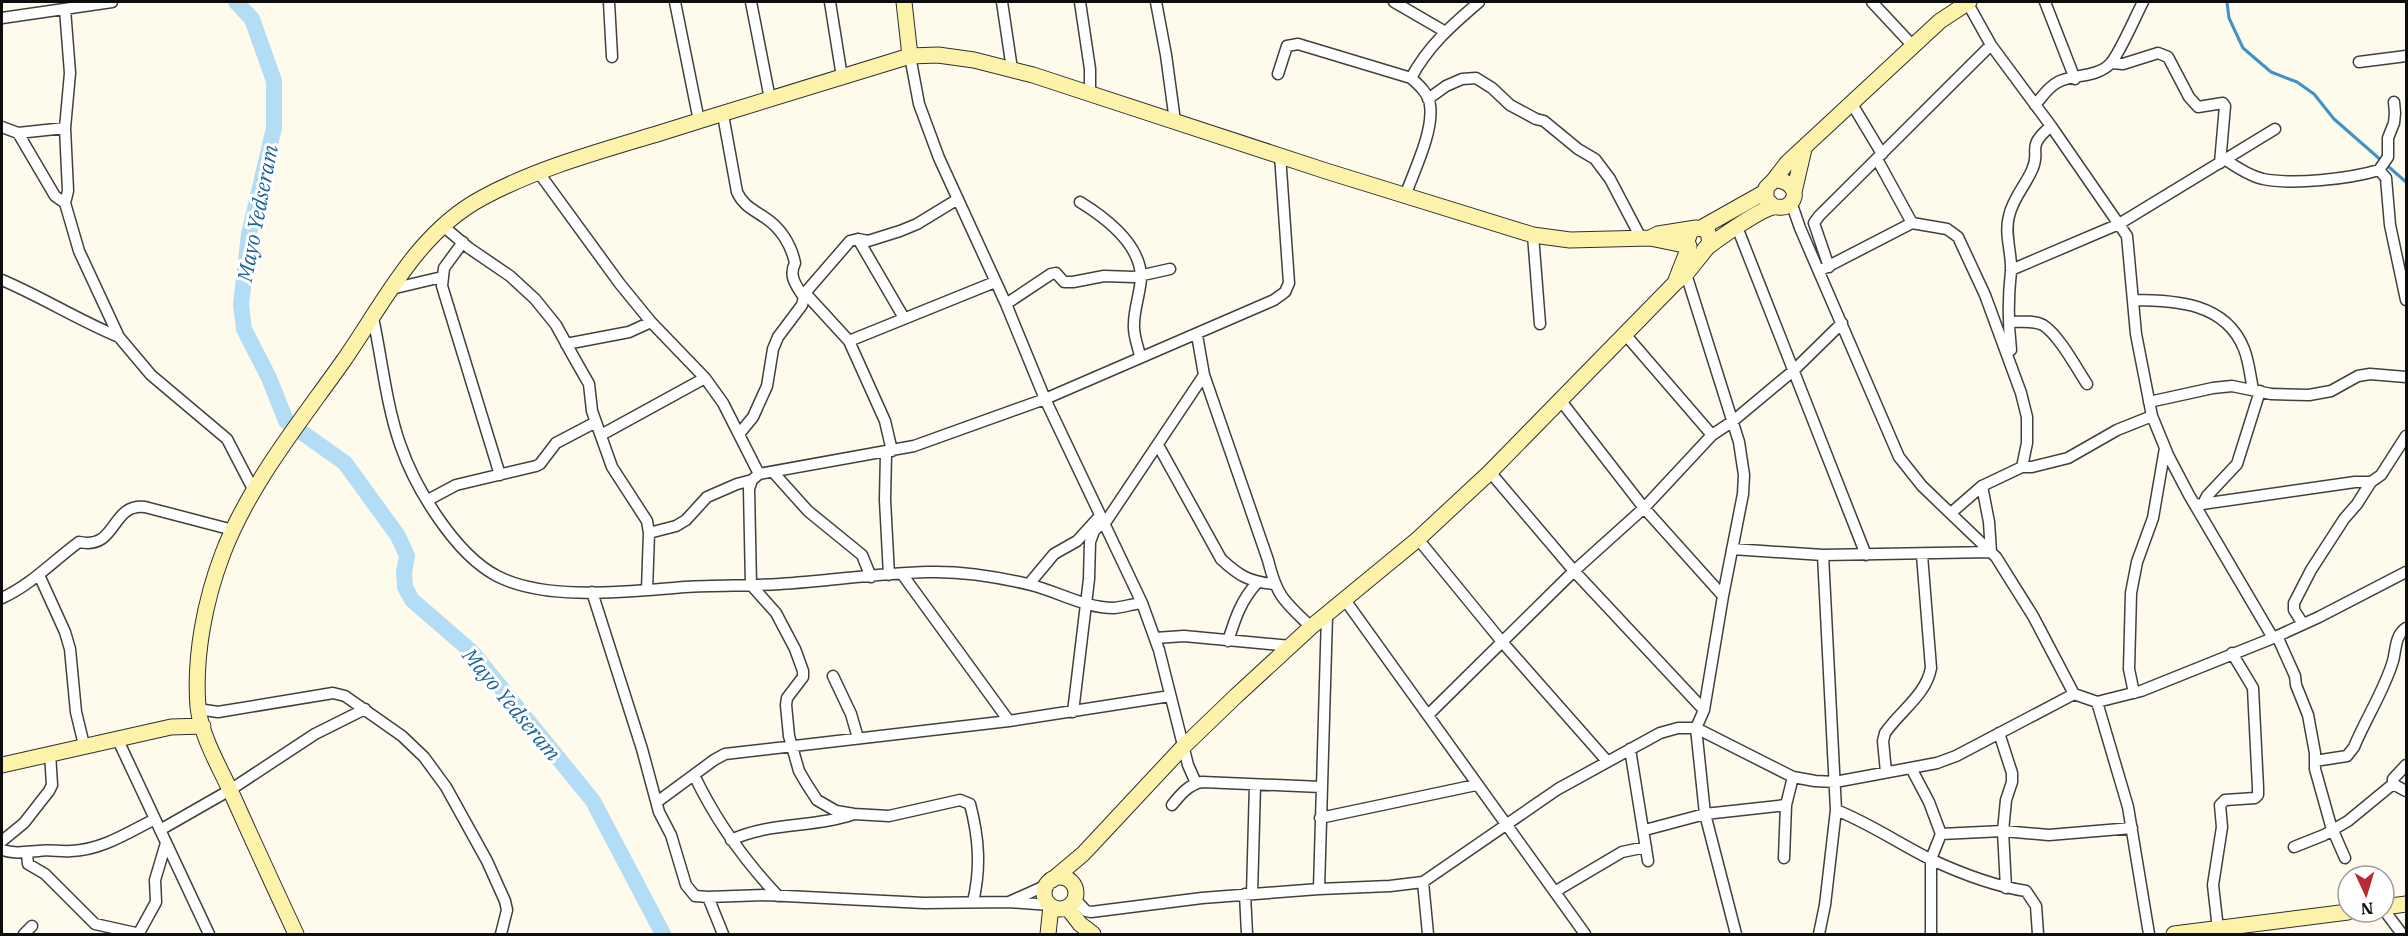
<svg xmlns="http://www.w3.org/2000/svg" width="2408" height="936" font-family="'IBM Plex Serif',serif">
	<rect width="100%" height="100%" fill="#fefbed"/>
	<g fill="none" stroke-linecap="round" stroke-linejoin="round">
		<path stroke="#3d93c9" stroke-width="3" d="M2227 2 2229 18 2243 48 2271 72 2297 82 2314 94 2334 119 2406 182"/>
		<path stroke="#b3ddf4" stroke-width="16" d="M236 2 252 19 274 81V128L249 234 241 305 244 329 269 378 286 421 345 463 398 536 407 556 404 572 405 587 412 600 472 652 593 801 663 934"/>
		<defs>
			<path id="street" d="M609 2 612 57
				M675 2 699 121
				M751 2 770 99
				M830 2 842 77
				M1002 2 1012 69
				M1080 2 1090 69V92
				M1156 2 1166 55 1175 121
				M1394 2 1444 31
				M1872 2 1913 46
				M1967 2 1991 45 2051 126 2127 236 2136 334 2152 416 2168 455 2189 495 2273 638
				M2045 2 2075 79
				M65 9 70 73 65 128 68 191 65 203 79 251 119 337 151 375 227 439 254 491
				M2 18 112 2
				M910 56 919 104 939 158 1006 304 1045 399 1142 603 1159 650 1188 765 1196 783
				M2359 62 2406 56
				M2111 63 2123 64 2158 53 2168 57 2189 97 2198 107 2223 103 2225 106 2220 163
				M1278 74 1287 46 1298 44 1411 78C1419 85 1429 94 1430 105 1434 131 1414 171 1405 196
				M1411 78C1428 46 1452 25 1479 2
				M1428 99 1446 86 1462 79 1476 78 1492 88 1510 105 1536 119 1544 121 1578 149 1595 159 1610 179 1641 238
				M1852 104 1882 154
				M2035 105C2042 97 2048 87 2058 82 2073 74 2096 78 2110 64 2119 55 2136 15 2143 2
				M723 115 737 192C743 205 752 209 764 217 780 227 791 244 795 263 788 277 797 286 804 298
				M2 127 18 133 65 128
				M18 133 55 196 65 203
				M1877 159 1912 223
				M2226 160C2236 167 2250 176 2263 179 2293 185 2349 179 2379 170L2386 178 2390 225 2406 300
				M2379 170 2388 157V138L2394 123 2395 113 2394 102
				M539 173 620 284 651 322 705 378 723 403 759 474
				M1080 202C1106 218 1141 244 1141 278 1140 294 1134 309 1134 324 1133 335 1138 346 1140 356
				M1791 202 1800 228 1899 457 1922 486 1996 557 2033 616 2074 694
				M443 226 469 248 510 276 535 299 556 325 573 356 589 384 592 411 612 467 647 521 649 533 647 590
				M1737 227 1866 555
				M1533 235 1540 324
				M858 239 904 318
				M463 242 444 268 442 286 500 475
				M1829 267 1814 223 1819 216 1991 45
				M2011 270 2119 224 2275 129
				M1819 271 1912 223 1947 229 1958 237 1985 295 2021 393 2027 417V443L2022 467
				M1686 274 1739 442 1744 475 1743 494 1723 596 1704 710 1696 728 1705 814 1736 934
				M2 280C42 297 78 320 119 337
				M391 289 442 277
				M805 293 849 341 885 421 892 451
				M2133 300C2176 300 2226 303 2244 349 2249 361 2250 376 2253 389
				M1006 304 1051 274 1056 273 1064 282H1073L1104 276 1134 277 1170 269
				M373 318C382 359 386 404 400 444 415 488 455 554 497 576 548 602 630 591 685 587 717 585 749 586 780 584 829 581 879 573 928 572 961 571 999 577 1031 585 1059 592 1085 608 1114 608 1123 607 1133 604 1142 603
				M2010 322C2020 322 2034 320 2043 325 2059 335 2077 369 2087 384
				M1624 333 1712 435
				M1197 335 1204 375 1268 560C1277 597 1284 601 1311 627
				M849 341 995 282
				M566 344 629 332 651 322
				M2011 350C2008 323 2008 297 2011 271 2012 253 2004 234 2009 216 2013 198 2025 186 2032 170 2042 149 2024 149 2051 126
				M1561 401 1644 508 1723 596
				M2149 402 2213 388 2232 386 2271 394 2309 395 2331 391 2358 376 2370 374 2406 377
				M739 434 753 417 767 386 773 349 778 337 802 305 805 293 850 241 858 239 868 241 900 231 917 224 958 199
				M601 435 705 378
				M1158 445 1221 559C1239 576 1250 582 1274 584
				M886 453 885 500 889 575
				M773 472 808 511 862 555 871 577
				M1490 472 1574 571 1704 710
				M428 500 456 485 536 466 540 464 556 443 596 422
				M2203 504 2207 496 2237 464 2260 391
				M2195 505 2355 482H2371
				M1951 513 1982 486 2022 467H2032L2068 458 2117 430 2152 416
				M1105 523 1204 375
				M649 533 676 526 686 520 707 497 737 484 752 480
				M1418 539 1503 643 1607 761
				M1732 549 1823 555 1991 552 1989 522 1982 486
				M902 574 1009 721
				M39 575 65 632 70 649 76 712 84 745
				M1029 584 1054 554 1077 541 1097 519
				M592 592 642 749 659 812 671 835 686 885 695 896 708 897 766 895 924 903 1009 902 1050 905
				M2 598C31 585 53 561 79 542 118 550 110 503 145 507L233 530
				M1345 600 1585 934
				M2303 624 2294 610V603L2311 570 2344 519 2357 504 2371 482 2381 475 2406 436
				M2277 636 2295 676 2296 685 2308 715 2315 753V769L2331 826 2345 858
				M1155 638 1184 636 1291 646
				M1228 641C1235 619 1241 600 1257 583
				M833 676 851 714 858 738
				M2134 693 2129 669 2131 593 2137 562 2153 518 2165 448
				M2097 702 2128 807 2149 934
				M198 709 218 712 333 693 345 696 402 736 424 757 446 787 487 861 505 901 507 910 501 934
				M1073 712 1089 579 1090 542 1094 531 1104 521
				M1428 715 1574 571 1644 508 1712 435 1733 421 1793 371 1842 323
				M1999 733 2012 773V782L2006 800 2003 831 2006 888
				M117 738 209 934
				M1630 749 1648 861
				M2315 761 2347 756 2354 747C2366 718 2384 691 2393 661 2396 650 2395 635 2406 628
				M1911 768 1929 802 1941 834 1931 859V934
				M1886 772 1883 741 1885 733C1901 710 1926 695 1931 668L1922 555
				M694 775C716 821 743 859 778 896
				M2393 784 2406 791
				M657 802 714 760 725 754 1009 721 1170 696
				M1172 805C1180 795 1189 784 1202 782L1321 787
				M1836 810C1869 823 1898 843 1930 859 1960 873 1994 886 2026 891L2036 906 2038 934
				M1320 818 1476 785
				M160 830 230 790 315 734 365 709
				M1645 830 1705 814 1786 805
				M1941 834 2003 831 2049 835 2132 828
				M731 840C769 822 812 828 851 815
				M2 841 24 823 49 791 52 785 50 753
				M2294 847 2324 835 2348 821 2393 784V779L2406 765
				M2 850C16 854 25 852 38 851 49 849 60 852 71 851 102 850 129 832 155 819
				M27 854 28 864 45 874 95 924 140 934
				M1784 858 1786 805 1793 777
				M1423 882 1428 934
				M1319 889 1327 615
				M1556 891 1622 852 1646 847
				M1245 894 1247 934
				M1252 894 1255 785
				M708 897 723 934
				M1075 899 1086 911 1091 912 1202 898 1319 889 1390 886 1423 882 1558 789 1660 733 1678 728H1696L1793 777 1815 781 1835 782 1937 763 1956 756 2074 694 2097 702 2141 691 2273 638 2319 617 2406 572
				M973 902C981 868 979 838 970 804L960 800 889 816 854 814 836 811 817 800 806 783 799 771 789 736 786 705 787 698 803 677V671L795 649 776 613 751 585 749 489 752 480 759 474 914 446 1045 399 1274 300 1285 292 1289 283 1280 155
				M1009 902 1047 885
				M2384 910 2402 934
				M2218 929 2213 885 2222 827 2220 805 2225 800 2255 798 2258 795V788L2253 688 2232 653
				M139 933 156 902 155 880 166 843
				M24 934 32 926
				M1819 934 1825 905 1836 810 1823 555"/>
			<path id="secondary" d="M904 2 910 56
				M1774 180 1787 163 1940 21 1969 2
				M1794 192 1804 149
				M1701 228 1765 192
				M1650 238 1658 234 1696 228
				M1708 247C1719 238 1761 209 1773 207 1778 206 1782 209 1787 206 1803 195 1790 179 1774 180L1766 188V199L1774 207
				M1676 280 1689 247 1687 241 1691 230 1701 228 1708 232 1710 243 1704 250
				M2 765 171 727 203 726
				M1044 893a16 16 0 1 1 32 0a16 16 0 1 1-32 0Z
				M1052 880 1083 854 1183 747 1236 696 1311 627 1418 539 1490 472 1675 283 1686 274 1706 249
				M1067 907 1080 924 1093 934
				M2384 907 2406 904
				M296 934C274 887 252 839 231 792 219 766 201 736 198 707 194 656 205 600 223 553 250 483 301 421 344 360 385 301 417 233 482 198 537 168 601 151 660 133 743 107 826 82 910 56L938 55 974 60 1033 75 1326 171 1533 235 1570 240 1650 238 1689 246
				M1048 934 1051 906
				M2174 934 2348 912"/>
		</defs>
		<use href="#street" stroke="#404040" stroke-width="13"/>
		<use href="#secondary" stroke="#2f2f2f" stroke-width="17"/>
		<use href="#street" stroke="#fff" stroke-width="10"/>
		<use href="#secondary" stroke="#fcf2aa" stroke-width="15"/>
	</g>
	<g text-anchor="middle" dominant-baseline="central" stroke-width="6" stroke-linejoin="round" paint-order="stroke">
		<g font-size="21" font-style="italic" fill="#1a649a" stroke="#fff">
			<text transform="translate(257 213) rotate(-79)">Mayo Yedseram</text>
			<text transform="translate(512 704) rotate(50)">Mayo Yedseram</text>
		</g>
	</g>
	<rect width="2408" height="936" fill="none" stroke="#0d0d0d" stroke-width="6"/>
	<g transform="translate(2366 894) rotate(176)"><circle r="28" fill="#ffffff" stroke="#9e9e9e" stroke-width="1.5"/>
	<path d="M0-4.5L10 22L0 15L-10 22Z" fill="#b82932"/>
	<text y="-9" font-size="16" font-weight="bold" text-anchor="middle" fill="#0d0d0d">N</text>
	</g>
</svg>
